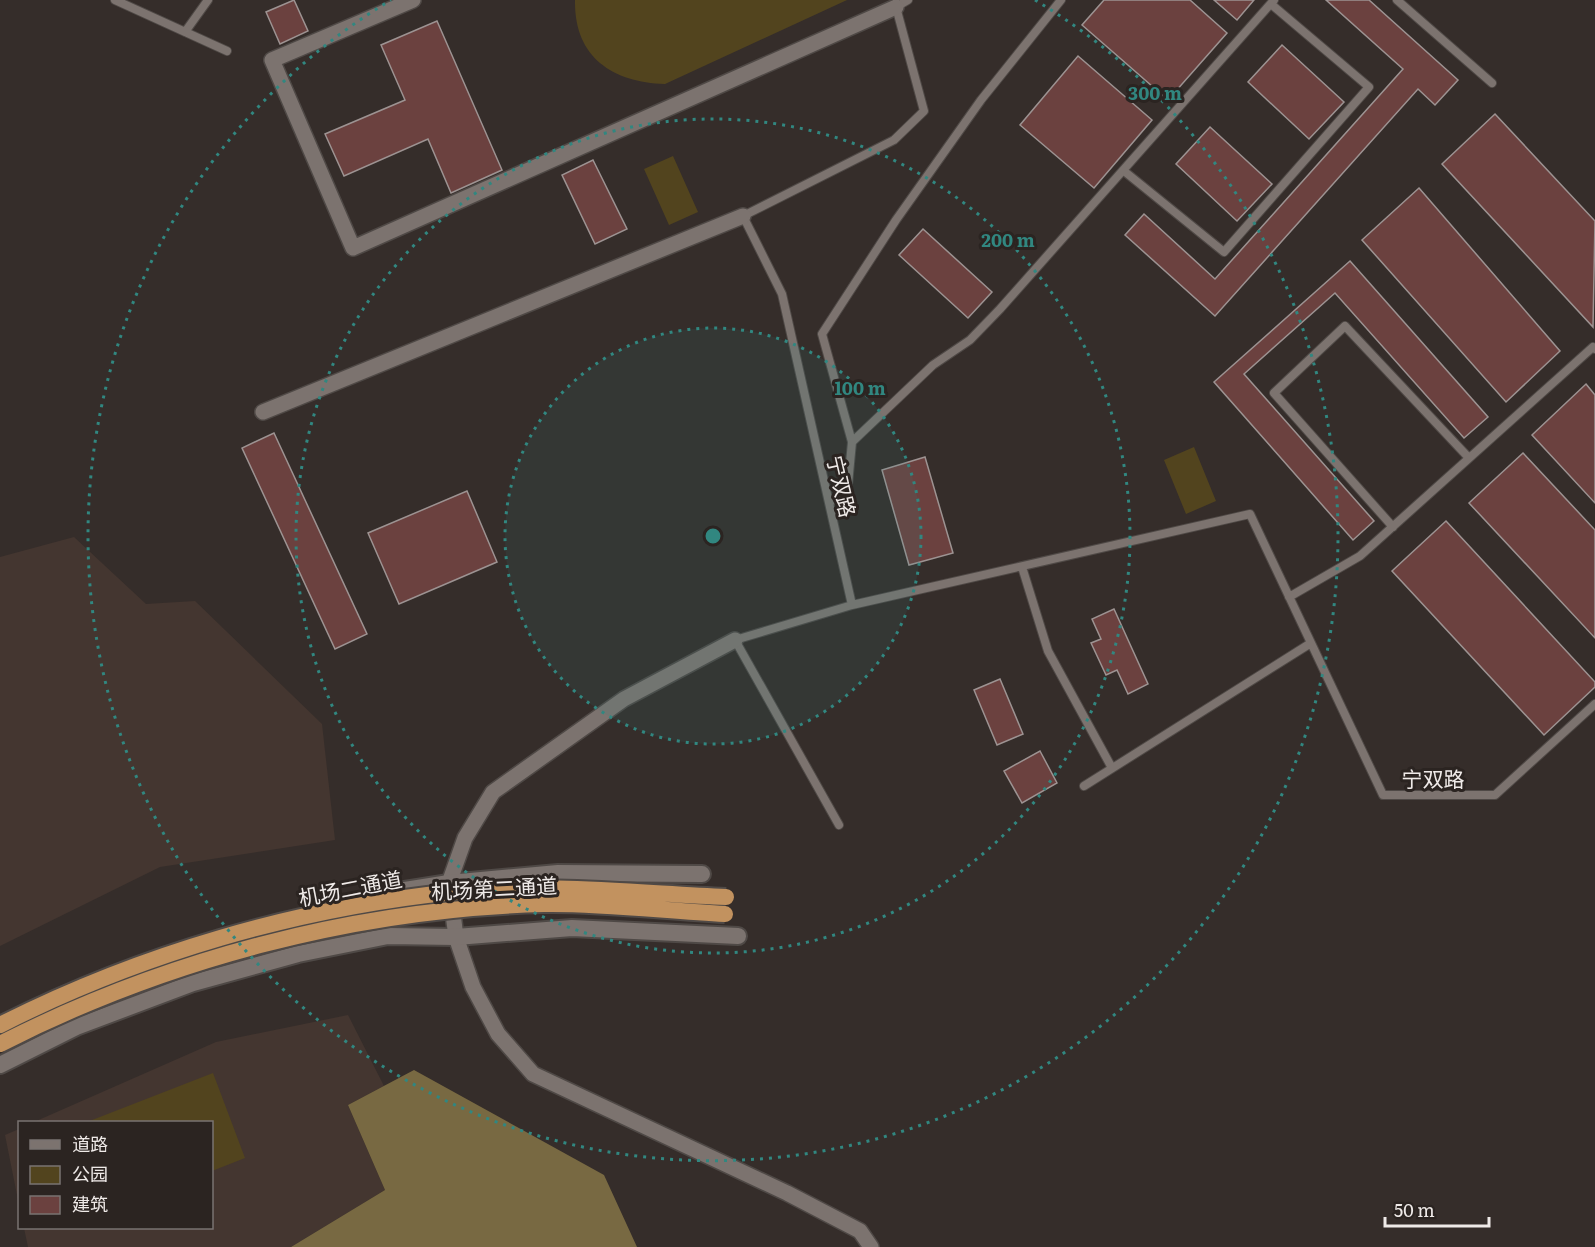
<svg xmlns="http://www.w3.org/2000/svg" width="1595" height="1247" font-family="Literata,'Noto Sans SC',serif">
	<rect width="100%" height="100%" fill="#352d2a"/>
	<path fill="#443630" d="M74 537 146 604 195 601 322 724 335 840 160 867 0 946V557Z
		M348 1015 384 1086 348 1105 385 1190 291 1247H28L24 1228H212V1122H34L216 1042Z
		M19 1129V1205L5 1135Z"/>
	<path fill="#52441e" d="M575 0H847L665 84C612 82 574 57 575 0Z
		M673 156 698 212 669 225 644 169Z
		M1194 447 1216 501 1186 514 1164 460Z
		M213 1073 245 1158 212 1171V1122H87Z"/>
	<path fill="#786942" d="M414 1070 604 1175 637 1247H291L385 1190 348 1105Z"/>
	<path fill="#6b413f" stroke="#9d9392" stroke-width="1.5" d="M294 0 308 31 280 44 266 12Z
		M1104 0H1190L1227 33 1168 100 1082 25Z
		M1214 0H1254L1237 20Z
		M1326 0H1369L1458 80 1435 105 1418 89 1215 316 1125 235 1144 214 1215 279 1403 69Z
		M437 21 502 170 451 193 428 139 344 176 325 134 405 100 381 45Z
		M1282 45 1344 102 1309 139 1248 82Z
		M1078 56 1152 120 1094 188 1020 125Z
		M1495 114 1595 221 1593 327 1442 164Z
		M1210 127 1272 184 1237 221 1176 164Z
		M593 160 627 229 595 244 562 175Z
		M1419 188 1560 351 1506 402 1362 240Z
		M923 229 992 292 968 318 899 255Z
		M1350 261 1488 417 1464 438 1335 293 1244 374 1374 521 1353 540 1214 382Z
		M1586 384 1595 395V503L1532 435Z
		M274 433 367 634 335 649 242 448Z
		M1523 453 1595 530V638L1469 503Z
		M925 457 953 553 909 565 882 470Z
		M467 491 497 562 399 604 368 533Z
		M1446 521 1595 682V687L1544 735 1392 571Z
		M1114 609 1148 684 1128 694 1117 670 1106 675 1091 643 1101 639 1092 619Z
		M1000 679 1023 734 997 745 974 690Z
		M1040 751 1057 783 1022 803 1004 771Z"/>
	<g fill="none" stroke-linecap="round" stroke-linejoin="round">
		<defs>
			<path id="service" d="M115 0 227 51
				M908 0 896 7 924 111 894 140 743 216 782 294 852 605 1250 514 1383 795H1495L1595 704
				M1397 0 1492 83
				M185 32 208 0
				M1124 171 1224 252 1369 87 1271 4
				M852 442 933 365 970 340 1000 309 1274 0
				M829 502 847 495 852 442 822 334 896 220 981 100 1061 0
				M1393 527 1274 393 1345 326 1469 458
				M1022 567 1048 651 1112 768
				M1289 597 1360 556 1593 347 1595 349
				M1084 786 1311 643
				M839 825 735 640 852 605"/>
			<path id="minor" d="M413 0 272 60 353 248 896 7
				M263 412 743 216
				M735 640 624 699 493 792 465 838 449 883 456 937 473 987 498 1034 533 1074 787 1193 860 1231 871 1247"/>
			<path id="tertiary" d="M386 893 449 883 558 873 702 874
				M0 1065 76 1027 193 983 298 954 388 936 456 937 572 928 738 936"/>
		</defs>
		<use href="#service" stroke="#4f4946" stroke-width="10"/>
		<use href="#minor" stroke="#4f4946" stroke-width="18"/>
		<use href="#tertiary" stroke="#4f4946" stroke-width="20"/>
		<use href="#service" stroke="#7c736f" stroke-width="8"/>
		<use href="#minor" stroke="#7c736f" stroke-width="15"/>
		<use href="#tertiary" stroke="#7c736f" stroke-width="16"/>
		<defs>
			<path id="trunk-bridge" d="M0 1025C140 954 297 908 454 892 544 883 636 893 726 897
				M0 1044C167 959 356 909 544 904 604 903 665 911 725 914"/>
		</defs>
		<use href="#trunk-bridge" stroke="#4f4946" stroke-width="20" stroke-linecap="butt"/>
		<use href="#trunk-bridge" stroke="#c2925f" stroke-width="16"/>
	</g>
	<circle cx="713" cy="536" r="208" fill="#318780" fill-opacity=".12"/>
	<g fill="none" stroke="#318780" stroke-width="3" stroke-dasharray="3 6">
		<circle cx="713" cy="536" r="208"/>
		<circle cx="713" cy="536" r="417"/>
		<path d="M1035 0A625 625 0 1 1 391 0"/>
	</g>
	<g text-anchor="middle" dominant-baseline="central" stroke-width="6" stroke-linejoin="round" paint-order="stroke">
		<g font-size="21" fill="#efeae8" stroke="#2b2421">
			<text transform="translate(843 486) rotate(77)">宁双路</text>
			<text x="1433" y="777">宁双路</text>
			<text transform="translate(350 887) rotate(-11)">机场二通道</text>
			<text transform="translate(494 887) rotate(-3)">机场第二通道</text>
		</g>
	</g>
	<circle cx="713" cy="536" r="9" fill="#318780" stroke="#2b2421" stroke-width="3"/>
	<g font-size="18" text-anchor="middle" font-weight="bold" fill="#318780" stroke="#2b2421" stroke-width="6" stroke-linejoin="round" paint-order="stroke">
		<text x="1155" y="100">300 m</text>
		<text x="1008" y="247">200 m</text>
		<text x="860" y="395">100 m</text>
	</g>
	<rect x="18" y="1121" width="195" height="108" fill="#2b2421" stroke="#797371" stroke-width="1.5"/>
	<rect x="30" y="1140" width="30" height="9" fill="#7c736f" stroke="#797371" stroke-width="1.5"/>
	<text x="72" y="1151" font-size="18" fill="#efeae8">道路</text>
	<rect x="30" y="1166" width="30" height="18" fill="#52441e" stroke="#797371" stroke-width="1.5"/>
	<text x="72" y="1181" font-size="18" fill="#efeae8">公园</text>
	<rect x="30" y="1196" width="30" height="18" fill="#6b413f" stroke="#797371" stroke-width="1.5"/>
	<text x="72" y="1211" font-size="18" fill="#efeae8">建筑</text>
	<path d="M1385 1217v9h104v-9" fill="none" stroke="#efeae8" stroke-width="3"/>
	<text x="1394" y="1217" font-size="18" fill="#efeae8" stroke="#2b2421" stroke-width="4.5" paint-order="stroke">50 m</text>
</svg>
